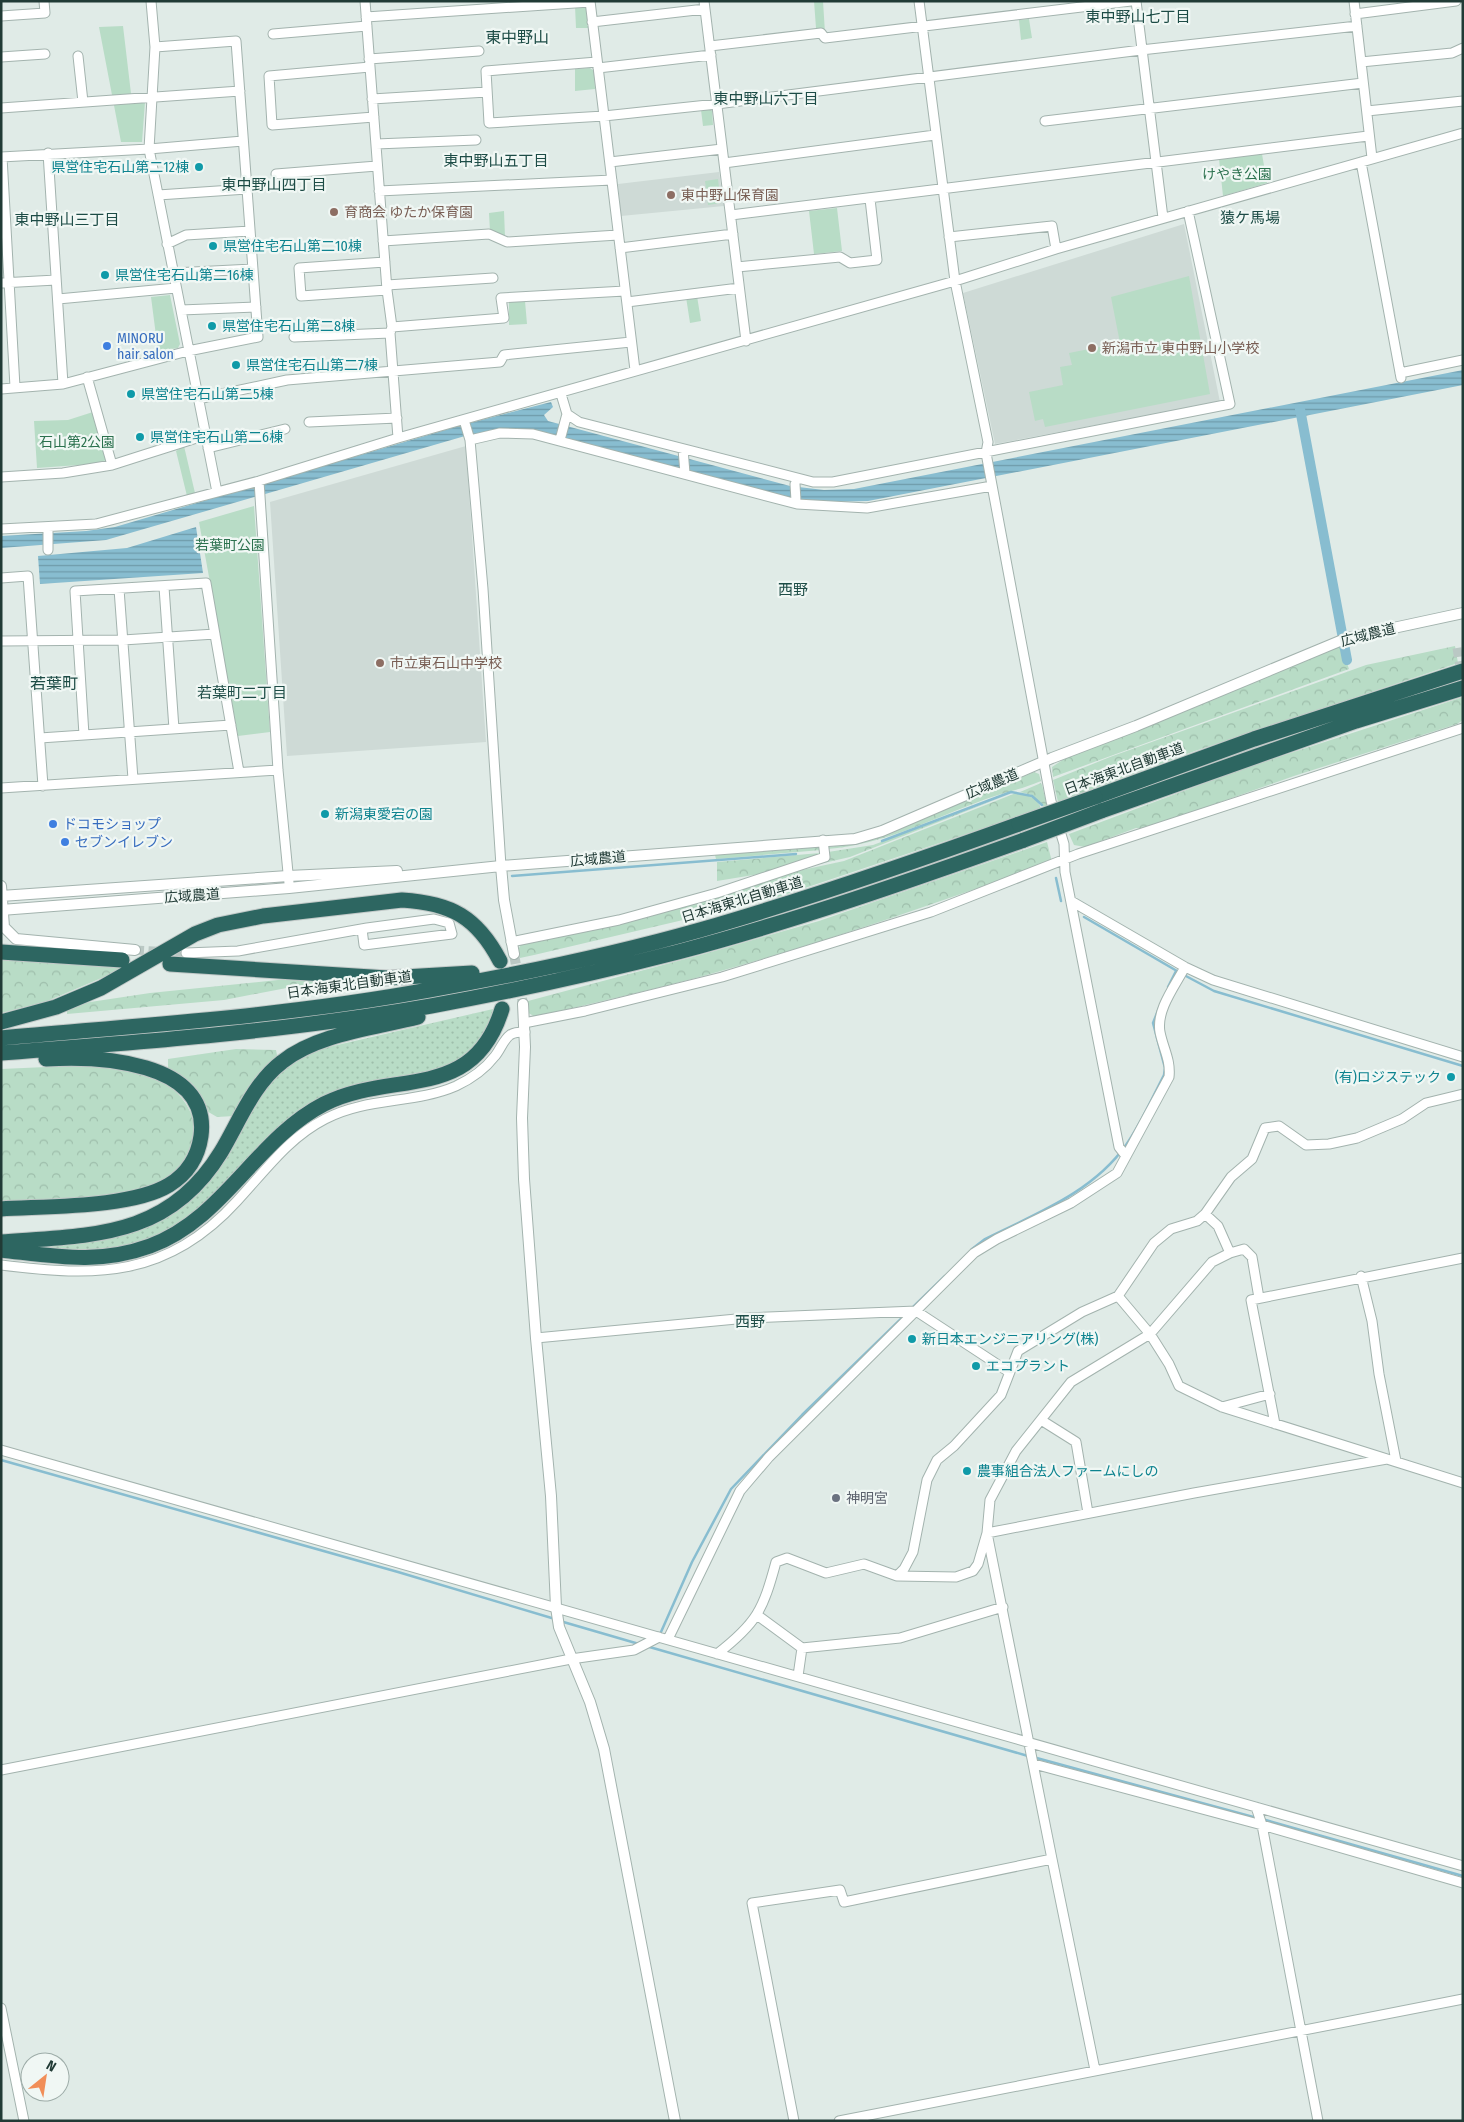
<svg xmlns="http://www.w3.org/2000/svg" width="1464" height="2122" font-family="'Fira Sans Condensed','Noto Sans JP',sans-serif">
	<defs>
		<pattern id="grass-dots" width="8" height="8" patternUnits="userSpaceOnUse" patternTransform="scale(1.25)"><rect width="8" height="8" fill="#b8dcc6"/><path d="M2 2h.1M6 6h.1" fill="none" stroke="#9ebeab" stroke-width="1.8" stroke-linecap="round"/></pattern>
		<pattern id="forest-crowns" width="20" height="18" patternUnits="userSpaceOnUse" patternTransform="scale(1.25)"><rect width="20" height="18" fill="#b8dcc6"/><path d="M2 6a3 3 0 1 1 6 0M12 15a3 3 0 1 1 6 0" fill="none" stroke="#9ebeab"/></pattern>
		<pattern id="water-rules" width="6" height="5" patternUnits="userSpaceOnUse" patternTransform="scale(1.25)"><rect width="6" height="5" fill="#88bdd0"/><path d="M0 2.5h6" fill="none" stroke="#6f9baa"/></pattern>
	</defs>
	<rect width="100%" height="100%" fill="#e0ebe7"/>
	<path fill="#cedad6" d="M719 172 724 206 621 216 618 184Z
		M1184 224 1220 402 995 444 963 293Z
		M466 446 486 742 287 756 270 502Z"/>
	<path fill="url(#grass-dots)" d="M493 1009 490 1025 481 1040 463 1058 430 1072 365 1082 322 1097 297 1112 186 1223 116 1252 33 1248 109 1237 179 1207 266 1084 289 1061 320 1049Z"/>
	<path fill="url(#forest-crowns)" d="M1341 645 1349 669 1053 777 1052 767 1064 759Z
		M1455 646 1458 663 1195 751 1058 802 1053 780 1110 757 1366 665Z
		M1463 697V720L1457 724 1294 776 1144 829 1136 828 1085 847 1074 845 1069 834 1245 768Z
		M1034 772 1039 774 1041 781C1023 789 1005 792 986 799 934 818 883 845 827 849L828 847 858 843 885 835Z
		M1041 783 1042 785 1047 806H1043L1032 795 1020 792Z
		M1016 793C1027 794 1038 798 1041 809L772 899 534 955 520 958 517 952 521 944 788 873 844 861Z
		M1007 795 850 857 806 867 828 852 873 845Z
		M1047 842 1052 862C950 898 849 934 745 964 676 985 605 1000 535 1017L527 1012 528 1001 704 954 819 921Z
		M819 847 821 850 716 859 715 855Z
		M820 853 818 856 765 873 717 881V862Z
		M1 957 101 964 125 968 45 1002 1 1013Z
		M297 978 331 980V984L297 986 224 1000 67 1014V1008L77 1004 150 993Z
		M236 1049 276 1050 278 1060 234 1116 217 1117 205 1110C200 1090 184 1080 168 1069V1059Z
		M69 1066C111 1067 162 1065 186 1104 192 1114 195 1122 194 1133 193 1149 184 1168 170 1178 135 1202 45 1201 1 1204V1069Z"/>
	<path fill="#b8dcc6" d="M814 1H823L825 33 816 28Z
		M575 6 586 8 588 28H576Z
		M1029 19 1032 38 1021 40 1019 20Z
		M123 26 132 102H145L142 142H121L99 27Z
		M590 68 594 71 595 89 575 91V69Z
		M709 109 712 111 713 125 703 126 701 110Z
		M1262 154 1267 183 1223 196 1219 159Z
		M718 179 721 203 708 205 705 181Z
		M837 208 842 251 814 254 809 211Z
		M504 211 505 237H501L494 231H490L489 213Z
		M1189 276 1210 394 1045 427 1043 419 1035 421 1029 392 1063 385 1060 367 1072 365 1069 353 1120 343 1111 297Z
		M170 295 180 344 178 348 158 351 151 297Z
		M697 296 701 321 690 323 686 297Z
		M525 301 527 324 509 325V302Z
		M93 412 107 460 93 464 37 468 34 421 68 420Z
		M184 446 195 493 187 496 176 451Z
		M254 506 270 732 238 736 199 522Z"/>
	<path fill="url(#water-rules)" d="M1463 370V385L868 501 828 502 791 498 540 431 514 429 465 436 106 540 1 548V536L86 531 115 527 462 425 551 402 553 407 544 415 548 421 790 486 824 490 854 489Z
		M196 527 203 573 40 584 38 556 127 548Z"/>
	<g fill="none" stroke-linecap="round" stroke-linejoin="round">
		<path stroke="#88bdd0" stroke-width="2.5" d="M882 841 1011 792 1032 796 1042 805
			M512 876 796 854
			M1056 878 1061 901
			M1084 917 1177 971
			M1184 975 1214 991 1463 1066
			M1168 987 1176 971
			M972 1249 985 1239C1035 1214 1092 1193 1126 1145 1141 1124 1152 1098 1164 1075L1165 1068 1153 1023 1159 1008
			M911 1309 945 1276
			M1 1460 398 1572 555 1619
			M560 1621 639 1644
			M661 1632 692 1562 731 1489 802 1415 906 1314
			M646 1646 1028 1756
			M1033 1757 1257 1818
			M1262 1819 1463 1876"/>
		<path stroke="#88bdd0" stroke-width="10" d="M1300 409 1347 660"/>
		<path stroke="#bac8c4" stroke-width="9" stroke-dasharray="9 4.5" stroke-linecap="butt" d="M1457 648 1463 685
			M135 950 186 953"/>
		<path stroke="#bac8c4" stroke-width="10" stroke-dasharray="10 5" stroke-linecap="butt" d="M514 954 523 1004"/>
		<defs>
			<path id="minor" d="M151 1 155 47 149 149 217 492
				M365 1 387 290 392 327 390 333 398 438
				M590 1 635 370
				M704 1 746 341
				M919 1 955 281 988 442 986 453 1051 801 1064 844 1065 872 1119 1147 1126 1156
				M1136 1 1163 218
				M1354 1 1372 158
				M1355 14 1456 1
				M1 16 45 13 44 1
				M366 17 590 2
				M592 22 705 9
				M273 34 367 26
				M710 46 821 33 825 38 1131 1
				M78 56 83 102
				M1 57 45 54
				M369 59 479 51
				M597 62 486 71 489 123 604 116 717 104 1141 50 1357 26
				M1361 62 1452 53 1463 48
				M370 67 269 76 272 125 374 117
				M598 68 711 55
				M372 99 487 92
				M1 108 240 91
				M1367 111 1463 101
				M1045 121 1363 83
				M376 144 476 140
				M48 153 63 384
				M1 157 149 149 243 141
				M2 157 15 387
				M610 162 722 149
				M1361 162 1401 378
				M724 163 935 135
				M276 174 377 166
				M379 191 612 180
				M158 195 247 189
				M731 215 1368 136
				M949 237 1052 226 1056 249
				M383 241 489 234 507 242 618 235
				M167 244 186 235 250 231
				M620 248 733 234
				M385 262 299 268 301 296 387 290
				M737 267 840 257 850 263 877 260 870 199
				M173 273 253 269
				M1 283 56 280
				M387 285 493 278
				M58 299 176 288
				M627 302 739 288
				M181 310 256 307
				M392 327 504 318 501 298 625 291
				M294 337 390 333
				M1400 373 1463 360
				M87 377 112 465
				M1 389 63 384 188 351 258 337 236 41 155 47
				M561 394 567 414 579 422 813 482H833L1230 404 1188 211
				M198 399 287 380 500 362 504 355 631 342
				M464 420 470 440 483 589 501 866
				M309 422 397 418
				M470 440 500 433 533 434 797 504 867 508 992 486
				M560 440 567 414
				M208 448 285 429
				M683 449 685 473
				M1 477 63 473 112 465 206 435
				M259 481 278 770 289 883
				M795 484 796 501
				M48 527V550
				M1 529 96 524 259 481 398 438 955 281 1056 249 1463 133
				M1 578 28 576 43 786
				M164 587 174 729
				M119 589 133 779
				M1 641 123 640 215 634
				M84 735 75 591 206 583 239 772
				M40 738 231 725
				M1 788 278 770
				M1071 901 1185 967 1213 980 1463 1057
				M511 942 619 920 717 893 825 857 823 840
				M186 953 238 951 367 928 434 919 449 923 452 934 364 945 362 929
				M524 1023 585 1011 722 977 931 912 1078 854 1463 728
				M1205 1214 1218 1226 1230 1253 1244 1249 1252 1257 1259 1298
				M1 1265C97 1277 167 1278 237 1201 265 1171 288 1138 325 1119 366 1097 415 1104 456 1086 471 1079 485 1069 495 1056 500 1050 504 1039 510 1035 514 1032 520 1032 525 1032
				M1361 1276 1372 1321 1379 1374 1396 1461
				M1118 1296 1150 1334 1169 1364 1179 1386 1222 1407 1463 1483
				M536 1338 747 1318 916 1311 1009 1372
				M1222 1407 1270 1394
				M1041 1420 1076 1442 1088 1513
				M1275 1424 1251 1300 1463 1258
				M1 1450 1463 1866
				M897 1576 956 1577 973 1571 978 1564 987 1533 990 1500 1016 1451 1071 1382 1150 1334 1212 1262 1230 1253
				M757 1615 802 1648 900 1638 1003 1607
				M668 1639 740 1491 769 1457 974 1253 997 1239 1071 1203 1117 1173 1169 1077C1171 1060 1163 1048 1160 1032 1156 1010 1175 986 1185 967
				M717 1654C757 1623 763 1610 776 1562L787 1558 826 1573 864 1564 897 1576 904 1569 913 1552 927 1480 937 1460 954 1446 1001 1395 1018 1351 1082 1312 1118 1296 1154 1243 1171 1229 1197 1221 1205 1214 1231 1177 1252 1159 1265 1128 1279 1126 1306 1145 1329 1144 1357 1138 1402 1119 1426 1103 1463 1094
				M798 1676 802 1648
				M1034 1764 1262 1825 1463 1883
				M1 1770 571 1659 634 1650 659 1637
				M1256 1807 1262 1825 1318 2121
				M1052 1859 1095 2070
				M1 2008 24 2121
				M794 2121 752 1903 840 1890 844 1902 1052 1859 987 1533 1194 1493 1387 1459
				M839 2121 1463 1999"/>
			<path id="tertiary" d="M501 866 504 900 514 954
				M1 886 4 927 16 939 135 950
				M1 896 288 876 397 871
				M1 910 289 888 501 866 855 839 882 831 1052 758 1136 726 1347 638 1463 613
				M523 1004 525 1047 522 1118 524 1179 536 1338 551 1496 556 1607 559 1627 590 1702 604 1749 675 2121"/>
			<path id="motorway" d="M1095 797 1254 739 1463 671
				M1101 811 1356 721 1463 688
				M1 952 122 960
				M170 964 387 978 472 973
				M1 1022 56 1007 101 988 195 934 218 925 263 916 402 900C451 903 477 917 500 961
				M1 1038C144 1025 288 1016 429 990 520 974 612 955 700 930 808 899 914 862 1019 824
				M1 1053C145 1042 289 1031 431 1006 513 991 596 973 678 952 795 921 910 881 1024 840
				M1 1209C47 1206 131 1208 169 1185 187 1174 198 1157 201 1136 211 1060 96 1056 46 1059
				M1 1242C91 1235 168 1239 221 1152 239 1122 253 1084 282 1062 317 1034 375 1028 418 1017
				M1 1250C55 1256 98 1265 150 1246 224 1219 256 1139 324 1104 393 1069 473 1104 502 1009"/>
		</defs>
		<use href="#minor" stroke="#a3b3ae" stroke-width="11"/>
		<use href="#tertiary" stroke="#a3b3ae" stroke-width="12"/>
		<use href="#motorway" stroke="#c1c8c7" stroke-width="17"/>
		<use href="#minor" stroke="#fff" stroke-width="9"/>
		<use href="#tertiary" stroke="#fff" stroke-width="10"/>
		<use href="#motorway" stroke="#2d6661" stroke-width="15"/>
		<defs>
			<path id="motorway-bridge" d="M1019 824 1095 797
				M1024 840 1101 811"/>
		</defs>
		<use href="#motorway-bridge" stroke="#c1c8c7" stroke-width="17" stroke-linecap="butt"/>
		<use href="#motorway-bridge" stroke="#2d6661" stroke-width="15"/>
	</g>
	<g fill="#0f9aa8" stroke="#f0f7f4" stroke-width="2">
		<circle cx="199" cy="167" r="5"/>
		<circle cx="213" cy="246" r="5"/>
		<circle cx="105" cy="275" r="5"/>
		<circle cx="212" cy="326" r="5"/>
		<circle cx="236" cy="365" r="5"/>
		<circle cx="131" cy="394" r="5"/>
		<circle cx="140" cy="437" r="5"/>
		<circle cx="325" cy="814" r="5"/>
		<circle cx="1451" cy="1077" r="5"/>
		<circle cx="912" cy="1339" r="5"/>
		<circle cx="976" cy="1366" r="5"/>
		<circle cx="967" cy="1471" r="5"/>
	</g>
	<g fill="#8d6e63" stroke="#f0f7f4" stroke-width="2">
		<circle cx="671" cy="195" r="5"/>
		<circle cx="334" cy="212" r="5"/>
		<circle cx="1092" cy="348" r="5"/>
		<circle cx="380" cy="663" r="5"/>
	</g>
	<g fill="#3f7fe0" stroke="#f0f7f4" stroke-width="2">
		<circle cx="107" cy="346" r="5"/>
		<circle cx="53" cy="824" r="5"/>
		<circle cx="65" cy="842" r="5"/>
	</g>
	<circle fill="#6b7280" stroke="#f0f7f4" stroke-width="2" cx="836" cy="1498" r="5"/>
	<g text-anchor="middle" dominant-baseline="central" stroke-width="4.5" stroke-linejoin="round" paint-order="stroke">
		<g font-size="14" fill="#0d838f" stroke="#f0f7f4" text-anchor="start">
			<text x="189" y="167" text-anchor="end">県営住宅石山第二12棟</text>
			<text x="223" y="246">県営住宅石山第二10棟</text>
			<text x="115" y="275">県営住宅石山第二16棟</text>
			<text x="222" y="326">県営住宅石山第二8棟</text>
			<text x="246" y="365">県営住宅石山第二7棟</text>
			<text x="141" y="394">県営住宅石山第二5棟</text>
			<text x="150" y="437">県営住宅石山第二6棟</text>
			<text x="335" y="814">新潟東愛宕の園</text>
			<text x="1441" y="1077" text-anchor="end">(有)ロジステック</text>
			<text x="922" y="1339">新日本エンジニアリング(株)</text>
			<text x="986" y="1366">エコプラント</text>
			<text x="977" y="1471">農事組合法人ファームにしの</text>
		</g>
		<g font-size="14" fill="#2b714e" stroke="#f0f7f4">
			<text x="1237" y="174">けやき公園</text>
			<text x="77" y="442">石山第2公園</text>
			<text x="230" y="545">若葉町公園</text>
		</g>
		<g font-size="14" fill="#785e54" stroke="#f0f7f4" text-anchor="start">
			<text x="681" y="195">東中野山保育園</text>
			<text x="344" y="212">育商会 ゆたか保育園</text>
			<text x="1102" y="348">新潟市立 東中野山小学校</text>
			<text x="390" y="663">市立東石山中学校</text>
		</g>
		<g font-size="14" fill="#366cbe" stroke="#f0f7f4" text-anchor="start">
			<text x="117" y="338">MINORU<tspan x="117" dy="16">hair salon</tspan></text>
			<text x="63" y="824">ドコモショップ</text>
			<text x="75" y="842">セブンイレブン</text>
		</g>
		<g font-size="14" fill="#213b36" stroke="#f0f7f4">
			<text transform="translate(1368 635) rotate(-14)">広域農道</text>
			<text transform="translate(1124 769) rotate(-20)">日本海東北自動車道</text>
			<text transform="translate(992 784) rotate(-23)">広域農道</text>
			<text transform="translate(598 859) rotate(-5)">広域農道</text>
			<text transform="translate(192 896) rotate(-4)">広域農道</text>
			<text transform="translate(742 900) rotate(-17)">日本海東北自動車道</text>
			<text transform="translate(349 985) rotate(-8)">日本海東北自動車道</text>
		</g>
		<g font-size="14" fill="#5b616d" stroke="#f0f7f4" text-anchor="start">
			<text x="846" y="1498">神明宮</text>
		</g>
		<g font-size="15" fill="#1d4c46" stroke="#f0f7f4">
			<text x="1138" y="17">東中野山七丁目</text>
			<text x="766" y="99">東中野山六丁目</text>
			<text x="496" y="161">東中野山五丁目</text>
			<text x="274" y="185">東中野山四丁目</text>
			<text x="1250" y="218">猿ケ馬場</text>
			<text x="67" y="220">東中野山三丁目</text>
			<text x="793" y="590">西野</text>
			<text x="242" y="693">若葉町二丁目</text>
			<text x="750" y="1322">西野</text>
		</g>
		<g font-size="16" fill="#1d4c46" stroke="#f0f7f4">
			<text x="517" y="37">東中野山</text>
			<text x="54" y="683">若葉町</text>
		</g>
	</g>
	<rect width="1464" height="2122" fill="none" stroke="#213b36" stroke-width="5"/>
	<g transform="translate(45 2077) rotate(30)"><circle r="24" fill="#f0f7f4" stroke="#9daca8"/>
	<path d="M0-4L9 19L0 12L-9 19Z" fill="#f18e58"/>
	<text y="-8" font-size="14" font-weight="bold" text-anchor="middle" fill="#213b36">N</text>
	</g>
</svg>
